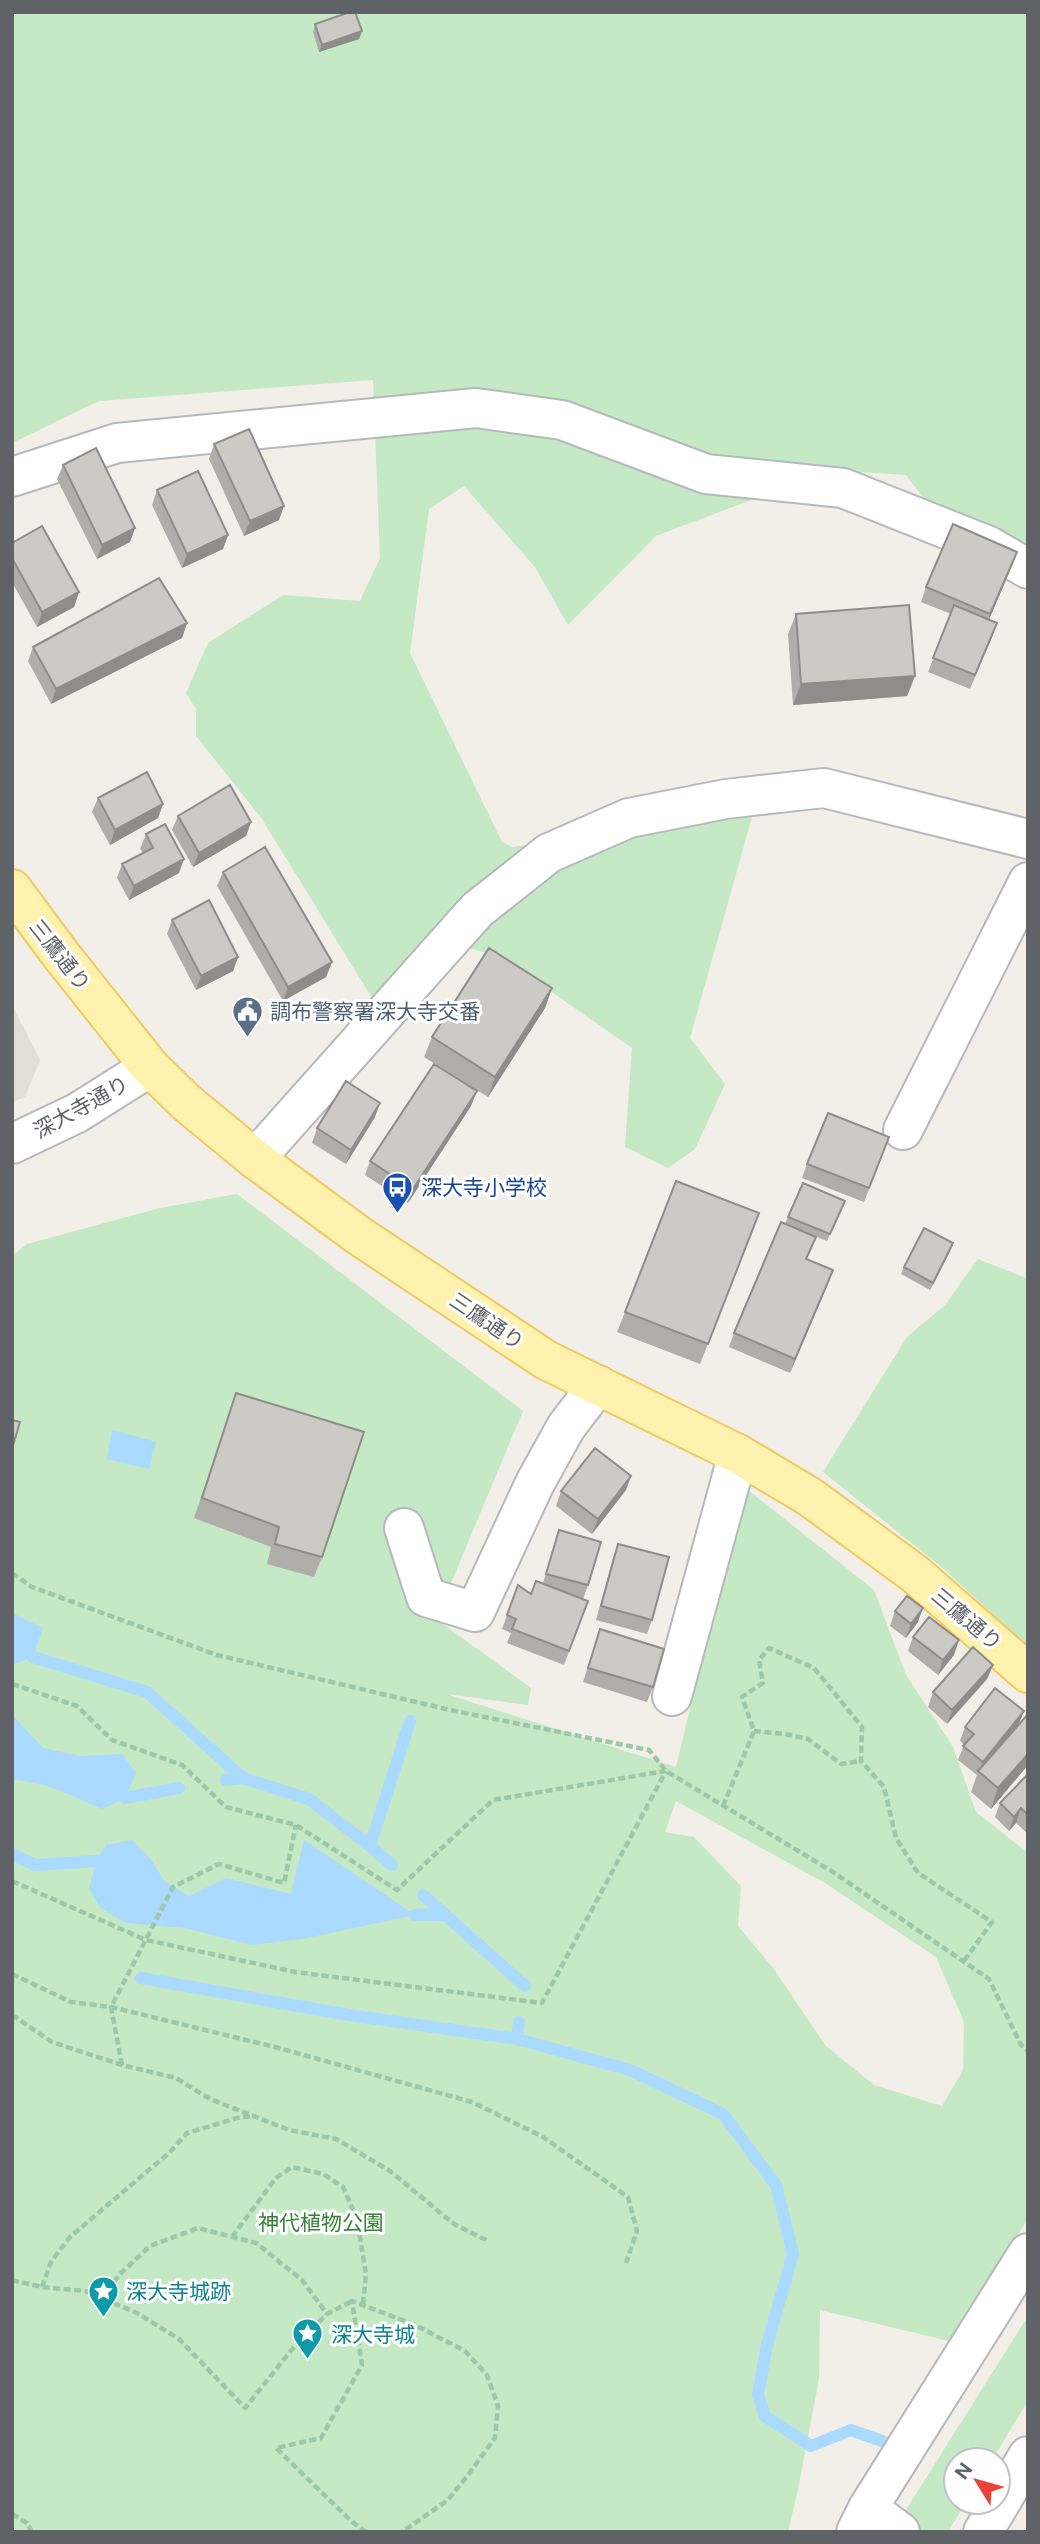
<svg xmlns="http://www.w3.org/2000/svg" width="1040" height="2544" font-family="'Public Sans','Noto Sans JP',sans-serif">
	<rect width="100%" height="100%" fill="#f1efe8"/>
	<path fill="#e1ded6" d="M12 1005 40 1060 25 1097 12 1102Z"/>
	<path fill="#c5e8c5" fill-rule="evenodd" d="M12 12H1028V551L934 512 906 475 830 470 656 536 568 625 535 567 464 486 429 509 410 653 502 842 512 847 752 817 690 1038 725 1084 695 1149 668 1168 625 1147 632 1048 503 958 439 939 386 1002 372 998 262 819 196 736V709L186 693 208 643 283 595 360 601 380 558 373 380 99 401 12 443Z
		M237 1194 523 1411 436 1619 531 1688 528 1705 446 1694 676 1767 743 1486 874 1590 906 1675 953 1747 976 1812 1028 1853V2219L949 2341 820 2310 819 2379 798 2489 788 2532H12V1256L27 1244 160 1208ZM676 1801 825 1883 936 1957 964 2022 963 2070 942 2106 874 2085 826 2046 773 1968 738 1926 741 1886 694 1837 665 1832Z
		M978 1259 1028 1279V1647L944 1569 823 1472 907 1337 945 1305Z
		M1028 2316V2401L992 2460H956V2502H966L948 2532H892Z"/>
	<path fill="#aadaff" d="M112 1430 156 1442 149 1469 107 1459Z
		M12 1613 43 1628 33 1657 12 1665Z
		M12 1715 43 1748 81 1756 122 1754 136 1773 125 1798 102 1809C72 1796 46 1781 12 1780Z
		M132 1840 152 1861 165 1882 189 1896 226 1878 291 1894 304 1840 415 1915 302 1939 252 1945 185 1928 125 1923 100 1907 89 1889 96 1861 106 1845Z"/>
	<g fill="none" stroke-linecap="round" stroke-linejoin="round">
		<path stroke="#aadaff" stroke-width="12" d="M33 1657 147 1692 243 1778
			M226 1780 243 1778 309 1799 370 1846 392 1865
			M125 1798 179 1788
			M370 1846 410 1721
			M12 1854 35 1865 96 1861
			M423 1895 525 1986
			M415 1915H446
			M141 1978 349 2015 517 2039 630 2070 723 2114 776 2185 793 2254 767 2345 758 2395 765 2416 811 2446 851 2430 882 2441
			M517 2039 519 2022"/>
		<defs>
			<path id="minor" d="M12 477 117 443 476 408 562 420 706 474 843 488 989 546 1028 569
				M903 1130 1028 882
				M12 1144 77 1113 150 1067
				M255 1159 477 910 549 853 629 818 726 799 824 788 1028 839
				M404 1528 426 1597 475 1612 535 1483 566 1427 598 1385
				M672 1696 738 1454
				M868 2508 900 2532
				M856 2532 868 2508 1028 2253
				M983 2532 1028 2456"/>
			<path id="major" d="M12 889 61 955 150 1067 187 1103 255 1159 358 1235 546 1360 738 1454 810 1497 915 1574 1028 1673"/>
		</defs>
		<use href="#minor" stroke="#b5b8bc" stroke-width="42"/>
		<use href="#major" stroke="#f2c960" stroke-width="42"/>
		<path stroke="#9cc7a9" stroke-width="4.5" stroke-dasharray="7 3.5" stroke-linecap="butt" d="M12 1573 32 1587 217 1655 450 1710 649 1750 666 1771 833 1872 989 1979 1021 2045 1028 2051
			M12 1684 77 1706 112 1740 182 1765 226 1807 296 1825 397 1890 493 1800 665 1771
			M754 1731 785 1734 808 1739 841 1764 861 1761
			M723 1806 754 1731 742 1697 763 1683 759 1660 769 1648 814 1668 862 1727 861 1761 884 1787 896 1838 918 1873 992 1922 964 1961
			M12 1881 146 1940 295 1972 542 2003 666 1771
			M12 1974 71 2002 111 2007 275 2047 472 2102 543 2137 628 2197 637 2231 626 2263
			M12 2015 52 2042 122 2065 176 2078 210 2099 289 2130 336 2139 390 2171 454 2224 488 2241
			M122 2065 111 2007 173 1887 219 1864 284 1883 296 1825
			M232 2237 276 2178 292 2167 323 2174 343 2187 357 2219 366 2274 363 2305
			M12 2280 42 2287 85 2291 137 2313 179 2339 245 2408 294 2347 327 2314 352 2301
			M42 2287 51 2262 70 2237 170 2152 187 2133 237 2118 253 2116
			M101 2299 120 2274 150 2246 198 2228 256 2243 302 2280 327 2314
			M12 2514 27 2523 32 2532
			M366 2532 351 2521 276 2448 321 2438 362 2365 352 2301 415 2325 465 2351 487 2375 498 2406 495 2438 468 2475 448 2500 402 2532"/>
		<use href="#minor" stroke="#fff" stroke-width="38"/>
		<use href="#major" stroke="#fff2af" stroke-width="38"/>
	</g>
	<path fill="#afaea9" d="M315 24 362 31 359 39 319 52 313 32Z
		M214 444 279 520 244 536 209 459Z
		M63 465 135 528 130 542 97 559 57 479Z
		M157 490 228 535 223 549 182 568 152 505Z
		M12 543 79 592 74 607 37 627 12 582Z
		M1017 552 989 619 992 637 970 689 928 672 951 614 921 602 926 587Z
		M796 614 915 676 907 696 793 705 788 634Z
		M187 623 182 638 51 704 28 661 33 647Z
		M98 798 163 804 158 818 110 845 92 812Z
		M178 816 251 822 246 836 193 867 172 830Z
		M146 834 179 873 129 900 117 878 122 864 143 853 140 849Z
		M223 872 332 962 326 977 283 1001 217 886Z
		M172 920 238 957 233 971 196 990 167 934Z
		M552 988 545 1008 488 1097 424 1057 432 1037Z
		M471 1106 408 1203 365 1175 370 1161Z
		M375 1117 346 1164 312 1143 317 1128Z
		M884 1151 864 1202 802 1178 807 1164Z
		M803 1183 845 1201 827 1241 789 1226 807 1259 833 1270 790 1373 729 1347 734 1333 785 1224Z
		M752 1233 700 1364 617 1332 625 1312Z
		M950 1251 930 1290 901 1274 904 1267Z
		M236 1393 322 1557 314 1577 267 1564 271 1547 194 1518Z
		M626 1490 592 1534 556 1506 561 1491Z
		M559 1530 588 1585 583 1599 588 1601 564 1665 507 1643 511 1633 502 1629 518 1585 531 1594 543 1583Z
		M618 1544 652 1620 647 1634 596 1620 613 1558Z
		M895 1611 918 1622 906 1638 890 1626Z
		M600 1629 653 1687 647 1702 583 1682Z
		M913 1637 954 1655 938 1675 908 1651Z
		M993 1665 987 1679 947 1724 928 1707 933 1692Z
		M1024 1711 1019 1724 1028 1714V1765L991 1809 971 1792 977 1775 958 1760 964 1745 960 1741 965 1727Z
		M1028 1774V1834L1016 1823 1009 1831 995 1817 1000 1803Z"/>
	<path fill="#8f8d8a" d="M362 31 359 39 319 52 322 45Z
		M284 506 279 520 244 536 250 521Z
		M135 528 130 542 97 559 102 545Z
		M228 535 223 549 182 568 187 554Z
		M1017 552 1012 566 985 629 990 614Z
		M79 592 74 607 37 627 42 612Z
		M187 623 182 638 51 704 56 689Z
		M915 676 907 696 793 705 801 684Z
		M163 804 158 818 110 845 115 830Z
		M251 822 246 836 193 867 199 853Z
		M184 859 179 873 129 900 134 886Z
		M238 957 233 971 196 990 201 976Z
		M332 962 326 977 283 1001 288 987Z
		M552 988 545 1008 488 1097 495 1077Z
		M477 1091 471 1106 408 1203 413 1189Z
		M380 1103 375 1117 346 1164 351 1150Z
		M953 1243 950 1251 930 1290 933 1283Z
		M833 1270 828 1284 790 1373 795 1359Z
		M631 1476 626 1490 592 1534 598 1519Z
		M923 1608 918 1622 906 1638 911 1624Z
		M959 1640 954 1655 938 1675 943 1660Z
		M993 1665 987 1679 947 1724 952 1710Z
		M1024 1711 1018 1725 980 1772 983 1762Z
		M1028 1754V1765L991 1809 998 1788Z
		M1021 1808 1016 1823 1009 1831 1014 1817Z"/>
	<path fill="#cccac5" stroke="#8f8d8a" stroke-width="2" d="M350 12H355L362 31 322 45 315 24Z
		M249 429 284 506 250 521 214 444Z
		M96 448 135 528 102 545 63 465Z
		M198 471 228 535 187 554 157 490Z
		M953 524 1017 552 990 614 926 587Z
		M42 526 79 592 42 612 12 558V543Z
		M159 578 187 623 56 689 33 647Z
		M909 605 915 676 801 684 796 614Z
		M954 605 997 623 975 675 933 658Z
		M147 772 163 804 115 830 98 798Z
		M230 785 251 822 199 853 178 816Z
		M165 824 184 859 134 886 122 864 153 848 146 834Z
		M265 847 332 962 288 987 223 872Z
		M209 900 238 957 201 976 172 920Z
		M489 948 552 988 495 1077 432 1037Z
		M434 1064 477 1091 413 1189 370 1161Z
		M346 1081 380 1103 351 1150 317 1128Z
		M828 1113 889 1137 869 1188 807 1164Z
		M676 1181 759 1213 708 1344 625 1312Z
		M803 1183 845 1201 830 1234 788 1217Z
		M781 1222 816 1237 806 1259 833 1270 795 1359 734 1333Z
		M924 1228 953 1243 933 1283 904 1267Z
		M236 1393 364 1432 322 1557 275 1544 279 1527 202 1498Z
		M12 1420 20 1422 12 1449Z
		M595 1448 631 1476 598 1519 561 1491Z
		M559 1530 601 1542 588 1585 546 1574Z
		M618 1544 669 1557 652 1620 601 1606Z
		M536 1581 588 1601 569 1651 512 1629 516 1619 507 1615 518 1585 531 1594Z
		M907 1596 923 1608 911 1624 895 1611Z
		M929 1617 959 1640 943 1660 913 1637Z
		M600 1629 664 1649 653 1687 588 1668Z
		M973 1647 993 1665 952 1710 933 1692Z
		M995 1688 1024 1711 983 1762 963 1746 974 1734 965 1727Z
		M1028 1714V1754L998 1788 978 1771Z
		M1028 1774V1815L1021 1808 1014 1817 1000 1803Z"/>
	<defs>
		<symbol id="civic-pin" viewBox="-11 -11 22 30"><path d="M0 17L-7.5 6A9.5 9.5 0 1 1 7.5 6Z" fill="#5c6f8a" stroke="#fff"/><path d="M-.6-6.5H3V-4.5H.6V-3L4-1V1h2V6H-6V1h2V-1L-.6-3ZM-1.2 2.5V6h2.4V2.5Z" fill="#fff"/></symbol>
		<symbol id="bus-pin" viewBox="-11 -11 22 30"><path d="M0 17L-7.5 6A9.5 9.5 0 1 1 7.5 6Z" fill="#1a4fb4" stroke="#fff"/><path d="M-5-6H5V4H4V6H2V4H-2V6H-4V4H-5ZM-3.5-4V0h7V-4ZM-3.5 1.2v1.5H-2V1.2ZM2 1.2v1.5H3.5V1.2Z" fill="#fff"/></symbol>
		<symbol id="sight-pin" viewBox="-11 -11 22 30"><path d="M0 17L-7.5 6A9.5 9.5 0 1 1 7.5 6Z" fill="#0f9aa8" stroke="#fff"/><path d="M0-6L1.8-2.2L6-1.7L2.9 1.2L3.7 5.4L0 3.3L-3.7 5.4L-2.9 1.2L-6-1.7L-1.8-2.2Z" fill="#fff"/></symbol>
	</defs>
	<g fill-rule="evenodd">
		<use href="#civic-pin" x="230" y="994" width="35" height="47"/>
		<use href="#bus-pin" x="380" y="1170" width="35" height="47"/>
		<use href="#sight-pin" x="86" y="2274" width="35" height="47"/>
		<use href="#sight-pin" x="290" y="2316" width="35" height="47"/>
	</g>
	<g text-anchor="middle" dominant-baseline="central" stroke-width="6" stroke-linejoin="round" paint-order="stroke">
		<g font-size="21" fill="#5f6368" stroke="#fff">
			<text transform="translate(60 955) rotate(52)">三鷹通り</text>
			<text transform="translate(81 1107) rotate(-29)">深大寺通り</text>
			<text transform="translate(487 1321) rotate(34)">三鷹通り</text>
			<text transform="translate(967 1619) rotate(40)">三鷹通り</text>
		</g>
		<g font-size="21" fill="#4e5e75" stroke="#fff" text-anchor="start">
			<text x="270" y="1011">調布警察署深大寺交番</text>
		</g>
		<g font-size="21" fill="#164399" stroke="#fff" text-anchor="start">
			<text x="421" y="1187">深大寺小学校</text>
		</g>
		<g font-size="21" fill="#348238" stroke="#fff">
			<text x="321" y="2222">神代植物公園</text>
		</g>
		<g font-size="21" fill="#0d838f" stroke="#fff" text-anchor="start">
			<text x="126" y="2291">深大寺城跡</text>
			<text x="331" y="2334">深大寺城</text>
		</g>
	</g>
	<rect width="1040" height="2544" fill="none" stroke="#5f6368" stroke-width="28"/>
	<g transform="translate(977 2481) rotate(307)"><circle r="33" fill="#ffffff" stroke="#bfc1c3" stroke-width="2"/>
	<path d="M0-5L12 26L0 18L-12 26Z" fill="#ea4335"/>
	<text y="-10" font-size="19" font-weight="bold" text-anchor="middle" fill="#5f6368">N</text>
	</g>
</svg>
